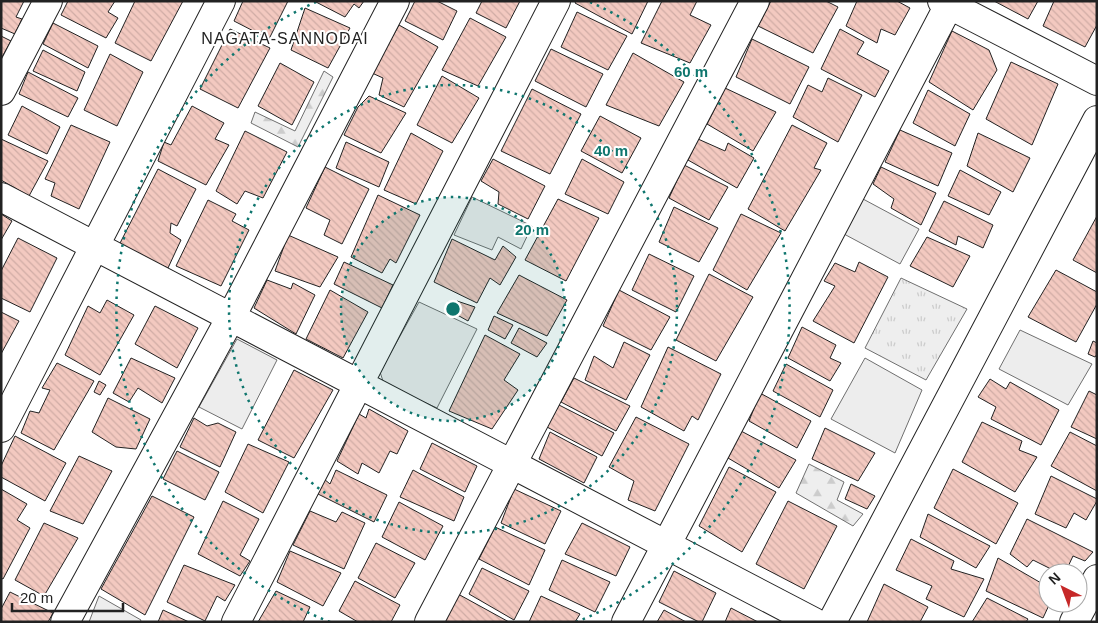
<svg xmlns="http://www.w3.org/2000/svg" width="1098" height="623" font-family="Helvetica,sans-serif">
	<defs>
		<pattern id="grass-tufts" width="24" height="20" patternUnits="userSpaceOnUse" patternTransform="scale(1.25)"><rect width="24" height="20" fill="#eee"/><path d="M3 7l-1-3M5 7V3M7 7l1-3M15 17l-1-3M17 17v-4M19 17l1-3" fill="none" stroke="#ccc"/></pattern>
		<pattern id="forest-firs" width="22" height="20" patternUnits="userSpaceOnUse" patternTransform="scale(1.25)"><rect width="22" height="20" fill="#eee"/><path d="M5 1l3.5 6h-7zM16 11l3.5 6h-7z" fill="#ccc"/></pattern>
		<pattern id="building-back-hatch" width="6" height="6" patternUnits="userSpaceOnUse" patternTransform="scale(1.25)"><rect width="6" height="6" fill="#f3c9c0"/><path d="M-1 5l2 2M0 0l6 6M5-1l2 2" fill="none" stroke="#d0aca5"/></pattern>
	</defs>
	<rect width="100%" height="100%" fill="#fff"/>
	<path fill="url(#grass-tufts)" stroke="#6f6f6f" d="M901 278 967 309 926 380 865 348Z"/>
	<path fill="url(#forest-firs)" stroke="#6f6f6f" d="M324 71 333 77 298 147 251 123 255 112 295 131Z
		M809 464 844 482 837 500 863 514 853 526 796 493Z"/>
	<path fill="#ededed" stroke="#6f6f6f" d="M472 197 532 226 521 249 498 237 492 250 454 235Z
		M863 199 919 229 900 264 844 234Z
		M419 302 477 329 437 408 384 384 380 372Z
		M1020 330 1092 364 1068 405 999 369Z
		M237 339 277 360 242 429 199 407Z
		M865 358 922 390 895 453 831 419Z
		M99 596 141 620 140 622H89Z"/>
	<path fill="url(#building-back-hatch)" stroke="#222" d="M1 1H24L16 17 22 19 15 34 1 28Z
		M68 1H115L108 12 118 18 106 38 61 15Z
		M135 1H183L151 61 115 43Z
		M243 1H288L269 39 234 21Z
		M314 1H364L359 8 354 4 345 17Z
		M415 1H437L457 11 443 40 405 21Z
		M482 1H520L506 28 476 13Z
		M576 1H648L632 34 575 3Z
		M662 1H697L690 15 711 25 690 63 641 43Z
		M771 1H826L838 7 813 53 758 26Z
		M857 1H897L910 8 895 35 881 29 877 43 846 26Z
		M994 1H1038L1028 19Z
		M1054 1H1097V25L1085 47 1043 26Z
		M305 8 350 28 328 68 291 50Z
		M577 12 627 36 608 70 561 47Z
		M470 18 506 37 478 86 442 70Z
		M53 23 98 46 88 68 43 44Z
		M399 25 438 47 404 107 379 95 383 78 372 73Z
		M230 29 270 48 238 108 200 89Z
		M840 29 864 42 857 54 889 71 875 97 821 69Z
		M952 31 989 50 997 70 973 110 929 82Z
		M1 36 11 41 1 59Z
		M752 39 809 67 790 104 736 77Z
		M551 49 603 74 586 107 535 81Z
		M43 50 85 72 77 91 33 71Z
		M633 53 684 82 659 126 606 105Z
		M110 54 143 72 117 126 84 110Z
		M1011 62 1058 84 1032 145 986 119Z
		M280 63 314 82 292 125 258 106Z
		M28 72 78 98 68 117 19 94Z
		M442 76 479 98 452 143 417 125Z
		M828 78 862 95 838 142 793 117 808 85 822 92Z
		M725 88 776 112 753 151 707 124Z
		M532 89 581 114 550 174 501 151Z
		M928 90 970 114 955 146 913 123Z
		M369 96 406 113 381 153 344 135 358 107Z
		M22 106 60 127 47 154 8 135Z
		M192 106 224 123 215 139 229 145 206 185 158 161 164 142 171 145Z
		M600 116 641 138 622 173 581 151Z
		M71 125 110 142 79 209 51 196 55 183 45 179Z
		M792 125 827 143 814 168 821 170 785 231 748 209Z
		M900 130 952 153 938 186 885 162Z
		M245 131 287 152 263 198 245 191 237 204 216 191Z
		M411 133 443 151 416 204 384 190Z
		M978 133 1030 158 1013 192 967 166Z
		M1 139 48 161 29 196 1 180Z
		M698 139 725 151 728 143 754 158 737 188 688 160Z
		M346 142 389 162 379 187 336 168Z
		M493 159 545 186 528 219 498 204 499 192 481 181Z
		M582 159 624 182 608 214 565 194Z
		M684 165 728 187 709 220 669 198Z
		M325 167 369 189 342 244 324 235 330 220 306 208Z
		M881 167 936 193 921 225 891 208 894 199 873 184Z
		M158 169 196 189 177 226 171 223 170 233 181 240 168 268 118 247Z
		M960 170 1001 192 989 215 948 196Z
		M378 195 420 215 396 263 390 259 382 273 351 257Z
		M558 199 599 218 566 281 525 260Z
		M208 200 236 214 232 221 249 230 221 286 176 266Z
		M944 201 993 225 983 248 958 236 956 245 929 231Z
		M674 207 718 228 699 262 659 242Z
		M1 214 12 221 1 240Z
		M741 214 781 233 747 290 713 270Z
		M1097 216V273L1073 260Z
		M288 235 338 257 320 287 275 271Z
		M927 237 970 256 953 287 910 266Z
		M18 238 57 258 30 312 1 298V271Z
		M452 239 495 260 503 246 516 257 500 285 490 278 477 303 434 282Z
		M649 254 694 276 676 312 632 290Z
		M344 262 393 285 382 308 334 284Z
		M859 262 888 277 854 343 813 321 835 286 824 281 835 263 855 272Z
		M1056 270 1097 292V304L1076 342 1028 317Z
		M709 274 753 297 716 361 676 340Z
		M519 275 567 300 547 336 497 313Z
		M267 280 291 289 293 283 315 295 296 334 254 308Z
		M330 290 368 312 343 358 306 339Z
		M619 290 670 317 651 350 603 326Z
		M107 300 134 315 100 375 65 355 88 306 100 313Z
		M457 301 475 307 468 321 452 312Z
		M155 306 198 328 177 368 135 344Z
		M1 312 19 321 1 354Z
		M494 316 513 325 505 339 488 330Z
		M802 327 836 345 830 358 841 363 830 381 788 358Z
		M519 328 547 343 537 357 511 343Z
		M485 335 520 354 504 380 518 390 492 429 449 411Z
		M1093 341 1097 343V354L1095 357 1088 354Z
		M624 342 650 355 626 400 585 380 594 356 613 368Z
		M668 347 721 374 698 420 692 416 684 431 641 407Z
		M131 358 175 378 162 403 138 388 129 402 113 393Z
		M57 363 94 381 54 450 21 433 30 411 39 413 50 390 42 388Z
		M786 364 833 390 820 417 773 391Z
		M294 370 333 390 294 458 258 440Z
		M574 378 630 406 616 431 561 402Z
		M990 379 1006 389 1010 382 1059 410 1041 445 991 419 996 407 978 397Z
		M99 381 106 385 100 395 94 392Z
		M1089 391 1097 395V439L1071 427Z
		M760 393 811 421 797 448 749 421Z
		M108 398 150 419 136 449 116 447 92 432Z
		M559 405 614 433 602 456 547 427Z
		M369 409 408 431 397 454 390 451 379 473 362 463 358 474 337 461 359 414 366 418Z
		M636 417 689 444 655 511 628 500 634 481 609 467Z
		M194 418 207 426 218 423 236 432 220 467 180 447Z
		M982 422 1022 441 1019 450 1037 457 1015 492 962 462Z
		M825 428 875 453 858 481 812 459Z
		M741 431 796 460 779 488 728 458Z
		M550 432 597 457 584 483 539 459Z
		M1070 432 1097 446V491L1051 466Z
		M15 436 66 463 45 501 1 477V466Z
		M432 443 477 466 465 492 420 469Z
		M248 444 289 462 263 513 225 492Z
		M177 451 219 472 205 500 163 479Z
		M79 456 112 471 83 524 50 511Z
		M729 467 776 492 742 552 699 526Z
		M953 469 1018 503 996 544 934 508Z
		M336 470 387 495 374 522 316 493 324 479 330 484Z
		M413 470 464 497 454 521 400 497Z
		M1051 476 1097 499V501L1086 520 1074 513 1066 528 1035 514Z
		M851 484 875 496 867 509 845 499Z
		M1 489 27 504 17 520 30 528 3 579 1 578Z
		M514 489 561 511 545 544 501 523Z
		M152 496 194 517 145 615 101 589Z
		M223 501 259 519 240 555 250 561 240 576 198 554Z
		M788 501 837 526 804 589 756 564Z
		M399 502 443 526 425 560 382 537Z
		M310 511 336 522 342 512 365 523 344 569 293 545Z
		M928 514 990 546 976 568 920 537Z
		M1027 519 1093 552 1085 561 1073 556 1065 573H1059L1033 560 1027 567 1010 554Z
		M44 523 78 538 44 596 15 580Z
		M582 523 630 547 616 576 565 554Z
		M495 527 545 550 529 585 479 559Z
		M911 539 954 561 951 569 984 579 964 617 926 599 932 586 896 570Z
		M376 543 415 563 395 598 358 578Z
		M290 551 341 573 323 606 277 582Z
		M998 558 1048 587V603H1050L1043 618 986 591Z
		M562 560 610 582 595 612 549 590Z
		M184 565 235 585 225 601 217 596 205 621 167 602Z
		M482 568 529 591 514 620 469 594Z
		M674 571 716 593 702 622H699L659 602Z
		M355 581 400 605 391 622H358L339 611Z
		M884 584 928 607 920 622H867Z
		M276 591 310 607 303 622H258Z
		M10 592 53 613 48 622H1V609Z
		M458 594 509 622H445Z
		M541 596 580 614 575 622H529Z
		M987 598 1028 619 1026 622H972Z
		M731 608 758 622H725Z
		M163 610 189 622H158Z
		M664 610 686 622H657Z"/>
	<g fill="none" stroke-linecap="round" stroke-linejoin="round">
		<defs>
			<path id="minor" d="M942 1 1097 81
				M1 91 48 1
				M1 197 814 622
				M1 428 221 1
				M65 622 231 317 395 1
				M236 622 556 1
				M429 622 755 1
				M626 622 951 1
				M832 622 1097 120
				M1074 622 1097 579"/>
		</defs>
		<use href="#minor" stroke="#222" stroke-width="30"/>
		<use href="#minor" stroke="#fff" stroke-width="28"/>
	</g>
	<circle cx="453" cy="309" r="112" fill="#0f766e" fill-opacity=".12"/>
	<g fill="none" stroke="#0f766e" stroke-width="2.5" stroke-dasharray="2.5 5">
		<circle cx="453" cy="309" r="112"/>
		<circle cx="453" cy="309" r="224"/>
		<path d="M330 622A336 336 0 0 1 316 2M590 2A336 336 0 0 1 576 622"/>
	</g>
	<g text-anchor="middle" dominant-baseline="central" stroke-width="4" stroke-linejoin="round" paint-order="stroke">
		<g font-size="16" letter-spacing="1" fill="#222" stroke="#fff">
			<text x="285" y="38">NAGATA-SANNODAI</text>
		</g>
	</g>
	<circle cx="453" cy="309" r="8" fill="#0f766e" stroke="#fff" stroke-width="2.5"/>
	<g font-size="15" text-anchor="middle" font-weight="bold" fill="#0f766e" stroke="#fff" stroke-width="4" stroke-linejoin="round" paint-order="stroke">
		<text x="691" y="77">60 m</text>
		<text x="611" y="156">40 m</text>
		<text x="532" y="235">20 m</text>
	</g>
	<rect width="1098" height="623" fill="none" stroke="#222222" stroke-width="5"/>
	<g transform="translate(1063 588) rotate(318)"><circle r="24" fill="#ffffff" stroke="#a7a7a7"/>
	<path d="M0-4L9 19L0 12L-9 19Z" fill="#c62828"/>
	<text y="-8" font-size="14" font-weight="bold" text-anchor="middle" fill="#222222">N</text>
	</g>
	<path d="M12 603v8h111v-8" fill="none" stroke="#222222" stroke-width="2.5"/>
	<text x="20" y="603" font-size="15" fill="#222222" stroke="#ffffff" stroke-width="4" paint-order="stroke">20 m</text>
</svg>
